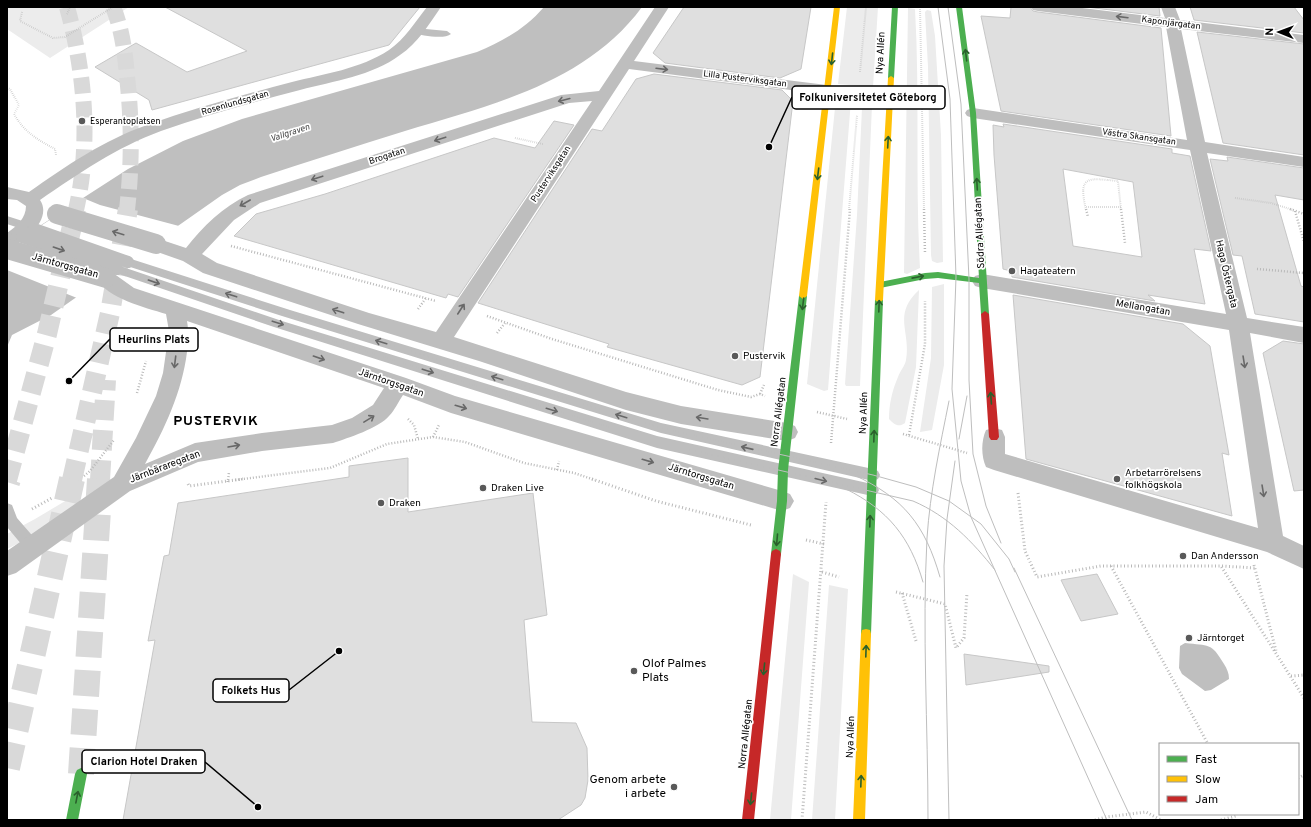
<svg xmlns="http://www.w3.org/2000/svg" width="1311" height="827" font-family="Overpass,sans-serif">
	<rect width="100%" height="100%" fill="#fff"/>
	<path fill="#ececec" d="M7 7H129L50 58 7 29Z
		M847 7H878L873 87 838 84Z
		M908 8 915 9C920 96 915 182 920 268L907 274 904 273Z
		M927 10 931 11 935 36 941 135 943 262 937 263 932 261 931 255 928 67 925 12Z
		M836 98 851 100 828 390 824 391 807 384Z
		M864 101 871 102 872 105 860 386H846L845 384 857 215 862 108Z
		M944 284V365L932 430 920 432 931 358 932 287Z
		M919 290 916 367 905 423C898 428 894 424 889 419 889 404 892 391 898 377 900 371 905 366 906 360 911 331 892 315 919 290Z
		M72 497 79 502 31 537 7 549V534L35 519Z
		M793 574 809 582 791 820H770Z
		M829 585 848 589 835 820H812Z"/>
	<path fill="#bfbfbf" d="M544 7H642C586 83 491 105 405 131 357 146 309 161 261 177L240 185 222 195 51 315 12 335 7 347V247L128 169 183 141 242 119 477 52C503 41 525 29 544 7Z
		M1185 643C1209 646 1211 642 1224 664 1227 669 1229 673 1229 679L1211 690 1205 691 1182 674 1179 668 1180 646Z"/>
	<path fill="#fff" d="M83 198 100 205 179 226 77 298 7 270V248Z"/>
	<path fill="#dfdfdf" stroke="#c7c7c7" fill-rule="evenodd" d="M165 7H420L389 45 152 110 149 100 95 67 136 43 187 72 247 51Z
		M684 7H811L801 69 780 78 665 63 653 53Z
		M1011 7H1030L1033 11 1038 12 1161 28 1171 136 1001 111 981 16 1010 18Z
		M1086 7H1159L1160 16Z
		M1190 7H1294L1304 20V33L1194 20Z
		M1197 32 1304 44V155L1223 143Z
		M654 74 782 90 793 101 760 377 742 385 607 347 609 344 478 303 592 129 602 131 636 79Z
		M554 121 574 125 458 297 448 294 446 298 234 236 256 214 325 194 494 138 535 148Z
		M1003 124 1172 149V153L1190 156 1211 251 1194 249 1205 304 1148 295 1155 301 1012 277 1011 271 1003 269 994 155 993 125 1004 127ZM1063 169 1133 182 1142 257 1073 246Z
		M1227 157 1304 168V200L1275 195 1301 286 1304 287V322L1255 314 1242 256 1233 255 1210 159 1228 161Z
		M1013 295 1183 324 1210 346 1229 455 1222 453 1232 516 1026 459Z
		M1283 341 1304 344V490L1294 491 1263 353Z
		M408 458V512L533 493 547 615 524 620 532 722 576 723 587 748 588 780 585 798 581 805 558 820H123L155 640 148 641 164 556 169 555 178 503 349 477V466Z
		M1097 574 1118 614 1081 621 1061 580Z
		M964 654 1049 666V672L966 685Z"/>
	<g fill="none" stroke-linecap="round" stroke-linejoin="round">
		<path stroke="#d9d9d9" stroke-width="16" stroke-dasharray="16 8" stroke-linecap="butt" d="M67 7C85 72 91 144 76 210
			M113 7C122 29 125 52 127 76 132 121 132 165 127 210"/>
		<path stroke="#d9d9d9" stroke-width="20" stroke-dasharray="20 10" stroke-linecap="butt" d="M7 480 47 334 76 209
			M72 480 110 313 128 209
			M100 480 106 380"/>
		<path stroke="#d9d9d9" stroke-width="26" stroke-dasharray="26 13" stroke-linecap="butt" d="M7 482 8 479
			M7 768 72 479
			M81 774 100 479"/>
		<path stroke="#b9b9b9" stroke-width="2" stroke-dasharray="0.5 1.5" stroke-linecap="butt" d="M920 7 924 210
			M22 12 20 21 53 38 65 37 113 7
			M67 14 70 7
			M860 72 866 7
			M7 88 10 89 19 105 14 114C24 132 38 140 55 149L56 155
			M515 138 543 144
			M1235 198 1271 203 1293 210
			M1086 207H1121
			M849 210 857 115
			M1086 210C1078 175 1087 178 1118 181L1121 210"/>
		<path stroke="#b9b9b9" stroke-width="2.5" stroke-dasharray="1 2" stroke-linecap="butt" d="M924 209 925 254
			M1086 209 1088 217
			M1121 209 1125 243
			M1290 209 1304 214
			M1295 211 1304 242
			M231 246 436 301
			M1257 269 1304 273
			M418 309 426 298
			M487 316 552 339 718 390 751 397 760 394 765 396
			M497 333 505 323
			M137 393 146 361
			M760 394 764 385
			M817 412 847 419
			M408 419 414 425 418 439
			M903 434 967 453
			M909 435 925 344V301
			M433 437 439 425
			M831 443 850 209
			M557 470 559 461
			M84 476 90 471 114 440
			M228 480 229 472
			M235 480 330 468 387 444 433 437 465 442 524 463 574 473 595 480"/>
		<path stroke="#b9b9b9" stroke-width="3" stroke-dasharray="1 2.5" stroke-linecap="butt" d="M592 479 656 501 751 525
			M228 482V479
			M188 484 189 486 243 479
			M1018 493 1025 551 1037 577 1101 566H1221L1304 698
			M32 509 52 498
			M806 540 824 544
			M1254 565 1276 651
			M1111 566 1208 744
			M1222 566 1255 568
			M822 572 839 577
			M896 592 945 604 956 648 964 638 967 593
			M902 593 916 641
			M1291 676 1304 675
			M1298 778 1304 775
			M802 820 826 502
			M1095 820 1106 817 1146 812 1161 820
			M1221 820 1236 816 1237 814"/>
		<path fill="#bebebe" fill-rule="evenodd" d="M415 28 447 31 451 34C444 40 421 35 412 33L411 31Z
			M7 216 38 226 39 229 38 232 34 233 7 224Z
			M128 258 290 310 661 423 873 469 878 471 880 475 878 479 873 481 661 433 282 316 124 265 122 262 124 259Z
			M117 265 282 321 657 436 872 484 877 486 879 490 877 494 872 496 657 448 274 327 113 272 111 269 113 266Z
			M7 503 12 505 17 518 37 541 39 546 37 551 32 553 27 551 7 527Z"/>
		<path fill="#bebebe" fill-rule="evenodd" d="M427 7H441C429 24 418 43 400 55 372 76 334 81 300 90 254 102 207 115 161 131 117 147 78 174 40 200 53 219 24 244 7 248V233C17 226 26 218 26 206L17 200 7 199V187L29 192C66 166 104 140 147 125 194 108 243 95 292 82 324 74 360 69 389 50 405 39 415 22 427 7Z
			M655 7H669L634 61 859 89 896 91 898 94 896 97 859 99 629 69 454 337 626 392 681 406 787 423 795 426 798 432 795 438 787 441 681 424 626 410 479 361 358 324 203 273 183 261 149 249 147 244 149 239 156 238 186 248C203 226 223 207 248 195L561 95 599 91ZM592 101 436 332 369 313 217 263 202 254 234 220 260 203 569 103Z
			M1031 7H1074L1165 18 1161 7H1175L1180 20 1304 35V43L1181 29 1205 142 1304 157V167L1207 153 1247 318 1304 327V343L1250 333 1283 536 1304 546V569L1267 552 994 470 986 467C981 456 981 441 986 430L994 428 1002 430 1005 437V454L1258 528 1229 330 982 288 975 286 972 281 975 276 982 274 1226 314 1190 150 973 118 967 116 965 113 967 110 973 108 1187 140 1166 27 1038 11 1033 10Z
			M106 271 113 273 134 288 406 378 455 396 782 491 790 494 794 501 790 508 782 511 451 413 403 395C398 402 395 410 389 416 379 428 348 438 333 443L262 451 198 462 130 491 16 573 7 576V551L114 477 136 438 156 396 163 373 169 331 166 314C144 307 108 299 96 278L99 273ZM187 321 384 388 373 405 352 418 332 425 262 433 195 443 145 464C165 428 182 392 187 352 188 341 189 332 187 321Z"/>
		<path fill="#4caf50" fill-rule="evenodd" d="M892 7H898L894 78 891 80 888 78Z
			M956 7H962L976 113 989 314 985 317 981 314 979 283 938 278 925 279 880 288 876 285 880 282 925 273 938 272 979 278 970 113Z
			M803 293 807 296 788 470 787 501 781 554 780 557 776 559 772 557 771 554 777 501 778 470 799 296Z
			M879 297 883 300 871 634 870 638 866 639 862 638 861 634 875 300Z
			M81 768 85 770 87 774 78 820H66L75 774 77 770Z"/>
		<path fill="#ffc107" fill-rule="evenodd" d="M834 7H840L807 296 803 299 799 296Z
			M891 76 894 78 883 300 879 303 875 300 888 78Z
			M866 629 870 630 871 634 865 820H853L861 634 862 630Z"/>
		<path fill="#c62828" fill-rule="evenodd" d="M985 311 989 314 999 437 997 440H991L989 437 981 314Z
			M776 549 780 551 781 554 754 820H742L771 554 772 551Z"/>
		<path stroke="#bebebe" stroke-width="1" d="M938 7 950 99 956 277 952 389 961 481 971 517 1107 820
			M948 7 961 104 969 279V380L973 454 986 506 1001 543
			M7 220 128 262 286 313 661 428 873 475 916 487 949 501 981 524 1009 559 1015 572
			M7 232 278 324 612 428 687 449 913 501C948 516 972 541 995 570
			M959 439 967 396
			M854 475C904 498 925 525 940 577
			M846 489C888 510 910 537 923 582
			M1014 568 1132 820
			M928 820C928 726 922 632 927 538 930 492 940 446 949 401
			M949 820 944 566 947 519 955 461"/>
		<path stroke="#bebebe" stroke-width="12" d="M34 229 128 262
			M22 237 117 269"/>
		<path stroke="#bebebe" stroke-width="20" d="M57 214 156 244
			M7 249 106 278"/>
	</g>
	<defs><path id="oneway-shaft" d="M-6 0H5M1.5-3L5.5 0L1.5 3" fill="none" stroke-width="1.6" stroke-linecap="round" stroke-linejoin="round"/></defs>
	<g stroke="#686868">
		<use href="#oneway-shaft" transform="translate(1122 17) rotate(-173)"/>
		<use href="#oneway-shaft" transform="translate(662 69) rotate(7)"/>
		<use href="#oneway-shaft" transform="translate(564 100) rotate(166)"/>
		<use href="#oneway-shaft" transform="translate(440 139) rotate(162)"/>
		<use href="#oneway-shaft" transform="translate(317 178) rotate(162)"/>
		<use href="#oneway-shaft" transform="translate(245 203) rotate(150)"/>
		<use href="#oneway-shaft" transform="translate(118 233) rotate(-163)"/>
		<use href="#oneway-shaft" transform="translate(59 249) rotate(19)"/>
		<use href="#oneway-shaft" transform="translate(154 282) rotate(19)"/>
		<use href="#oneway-shaft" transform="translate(231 295) rotate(-162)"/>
		<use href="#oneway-shaft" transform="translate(461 309) rotate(-57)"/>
		<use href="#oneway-shaft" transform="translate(338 311) rotate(-162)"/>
		<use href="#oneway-shaft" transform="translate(278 323) rotate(18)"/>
		<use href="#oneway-shaft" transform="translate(381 342) rotate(-163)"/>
		<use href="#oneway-shaft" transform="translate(319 358) rotate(19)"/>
		<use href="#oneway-shaft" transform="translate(175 362) rotate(97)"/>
		<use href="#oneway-shaft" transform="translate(1244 362) rotate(81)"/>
		<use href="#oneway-shaft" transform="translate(428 371) rotate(18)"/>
		<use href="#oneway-shaft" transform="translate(497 378) rotate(-163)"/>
		<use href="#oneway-shaft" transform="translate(461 407) rotate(16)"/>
		<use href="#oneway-shaft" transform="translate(552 410) rotate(17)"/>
		<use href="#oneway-shaft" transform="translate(621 416) rotate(-163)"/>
		<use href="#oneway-shaft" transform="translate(702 418) rotate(-171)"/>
		<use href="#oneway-shaft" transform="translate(369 419) rotate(-31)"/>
		<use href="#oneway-shaft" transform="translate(234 446) rotate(-10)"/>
		<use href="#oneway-shaft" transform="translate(747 448) rotate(-167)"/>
		<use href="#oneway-shaft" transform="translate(648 461) rotate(16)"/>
		<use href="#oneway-shaft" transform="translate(821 480) rotate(14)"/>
		<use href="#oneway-shaft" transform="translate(1263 491) rotate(81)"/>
	</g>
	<g stroke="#2a602c">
		<use href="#oneway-shaft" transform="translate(966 55) rotate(-97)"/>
		<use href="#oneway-shaft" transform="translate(832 59) rotate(96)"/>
		<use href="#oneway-shaft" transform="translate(888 142) rotate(-87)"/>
		<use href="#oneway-shaft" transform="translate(818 174) rotate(97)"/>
		<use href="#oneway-shaft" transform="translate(977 184) rotate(-93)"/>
		<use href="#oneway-shaft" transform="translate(918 277) rotate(-11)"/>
		<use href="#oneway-shaft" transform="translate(803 304) rotate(97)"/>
		<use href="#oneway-shaft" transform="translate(879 306) rotate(-88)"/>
		<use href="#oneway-shaft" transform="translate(991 398) rotate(-94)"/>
		<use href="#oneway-shaft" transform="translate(874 436) rotate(-88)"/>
		<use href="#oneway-shaft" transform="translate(870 521) rotate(-88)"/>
		<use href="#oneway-shaft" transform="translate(777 540) rotate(95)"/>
		<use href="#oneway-shaft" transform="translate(866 651) rotate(-88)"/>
		<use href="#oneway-shaft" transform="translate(764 669) rotate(96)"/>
		<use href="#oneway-shaft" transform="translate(861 781) rotate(-88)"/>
		<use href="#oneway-shaft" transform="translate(77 797) rotate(-79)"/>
		<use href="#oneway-shaft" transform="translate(751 799) rotate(96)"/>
	</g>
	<g fill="#595959" stroke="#fff" stroke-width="1.5">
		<circle cx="82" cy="121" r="4"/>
		<circle cx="1012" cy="271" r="4"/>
		<circle cx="735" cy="356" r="4"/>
		<circle cx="1117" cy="479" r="4"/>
		<circle cx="483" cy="488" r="4"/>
		<circle cx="381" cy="503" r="4"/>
		<circle cx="1183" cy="556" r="4"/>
		<circle cx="1189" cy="638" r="4"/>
		<circle cx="634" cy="671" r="4"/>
		<circle cx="674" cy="787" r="4"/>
	</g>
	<g text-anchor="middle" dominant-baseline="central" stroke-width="3.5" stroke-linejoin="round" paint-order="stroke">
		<g font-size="9" fill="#000" stroke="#fff">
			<text transform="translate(1171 23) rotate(7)">Kaponjärgatan</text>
			<text transform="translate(745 79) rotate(7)">Lilla Pusterviksgatan</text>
			<text transform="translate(235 103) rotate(-16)">Rosenlundsgatan</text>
			<text transform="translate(1139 137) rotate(8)">Västra Skansgatan</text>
			<text transform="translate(387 156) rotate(-18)">Brogatan</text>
			<text transform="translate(551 174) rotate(-57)">Pusterviksgatan</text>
		</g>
		<g font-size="9" fill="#000" stroke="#fff" text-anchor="start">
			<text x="90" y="121">Esperantoplatsen</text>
		</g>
		<g font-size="9" font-style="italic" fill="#444" stroke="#fff">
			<text transform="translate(290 133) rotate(-18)">Vallgraven</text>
		</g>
		<g font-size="10" fill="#000" stroke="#fff">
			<text transform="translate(881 53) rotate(-87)">Nya Allén</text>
			<text transform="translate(980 233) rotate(-93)">Södra Allégatan</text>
			<text transform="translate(65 266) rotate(16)">Järntorgsgatan</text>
			<text transform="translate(1226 274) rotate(77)">Haga Östergata</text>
			<text transform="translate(1143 308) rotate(10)">Mellangatan</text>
			<text transform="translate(391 383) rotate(19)">Järntorgsgatan</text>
			<text transform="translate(779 412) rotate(-83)">Norra Allégatan</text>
			<text transform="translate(864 413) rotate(-88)">Nya Allén</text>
			<text transform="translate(165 467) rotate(-21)">Järnbäraregatan</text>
			<text transform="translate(701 477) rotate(17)">Järntorgsgatan</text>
			<text transform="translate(746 734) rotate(-84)">Norra Allégatan</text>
			<text transform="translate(851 737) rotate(-88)">Nya Allén</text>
		</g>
		<g font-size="10" fill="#000" stroke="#fff" text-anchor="start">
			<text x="1020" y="271">Hagateatern</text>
			<text x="743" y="356">Pustervik</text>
			<text x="1125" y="473">Arbetarrörelsens<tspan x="1125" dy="12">folkhögskola</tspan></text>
			<text x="491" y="488">Draken Live</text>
			<text x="389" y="503">Draken</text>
			<text x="1191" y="556">Dan Andersson</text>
			<text x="1197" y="638">Järntorget</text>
		</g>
		<g font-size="12" fill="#000" stroke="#fff" text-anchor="start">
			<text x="642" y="664">Olof Palmes<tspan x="642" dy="14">Plats</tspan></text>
			<text x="666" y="780" text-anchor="end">Genom arbete<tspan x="666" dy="14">i arbete</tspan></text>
		</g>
		<g font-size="14" font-weight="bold" letter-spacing="1" fill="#000" stroke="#fff">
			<text x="216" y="421">PUSTERVIK</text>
		</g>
	</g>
	<path fill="none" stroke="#000" stroke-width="1.5" d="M769 147L792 97M69 381L110 339M339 651L289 690M258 807L205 762"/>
	<g fill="#000" stroke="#fff" stroke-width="1.5">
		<circle cx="769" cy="147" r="4"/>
		<circle cx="69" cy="381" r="4"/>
		<circle cx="339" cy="651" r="4"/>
		<circle cx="258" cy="807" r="4"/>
	</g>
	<g fill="#fff" stroke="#000" stroke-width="1.5">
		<rect x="792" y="86" width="153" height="23" rx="4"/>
		<rect x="110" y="328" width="88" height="23" rx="4"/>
		<rect x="213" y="679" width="76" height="23" rx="4"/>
		<rect x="82" y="750" width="123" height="23" rx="4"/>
	</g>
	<g font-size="11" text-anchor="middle" font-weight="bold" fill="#000">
		<text x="868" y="101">Folkuniversitetet Göteborg</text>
		<text x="154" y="343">Heurlins Plats</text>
		<text x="251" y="694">Folkets Hus</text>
		<text x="144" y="765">Clarion Hotel Draken</text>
	</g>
	<rect width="1311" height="827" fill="none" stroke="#000000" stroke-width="16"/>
	<rect x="1159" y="743" width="140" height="72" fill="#ffffff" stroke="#999999"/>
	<rect x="1167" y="756" width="20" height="6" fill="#4caf50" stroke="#999999"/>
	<text x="1195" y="763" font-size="12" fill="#000000">Fast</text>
	<rect x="1167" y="776" width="20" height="6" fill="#ffc107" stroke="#999999"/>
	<text x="1195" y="783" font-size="12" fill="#000000">Slow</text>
	<rect x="1167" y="796" width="20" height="6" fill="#c62828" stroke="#999999"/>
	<text x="1195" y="803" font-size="12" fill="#000000">Jam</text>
	<g transform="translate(1279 32) rotate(271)" stroke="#ffffff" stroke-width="3" paint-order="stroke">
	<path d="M0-3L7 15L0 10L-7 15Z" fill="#000000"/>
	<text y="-6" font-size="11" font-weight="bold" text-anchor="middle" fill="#000000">N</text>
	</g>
</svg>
